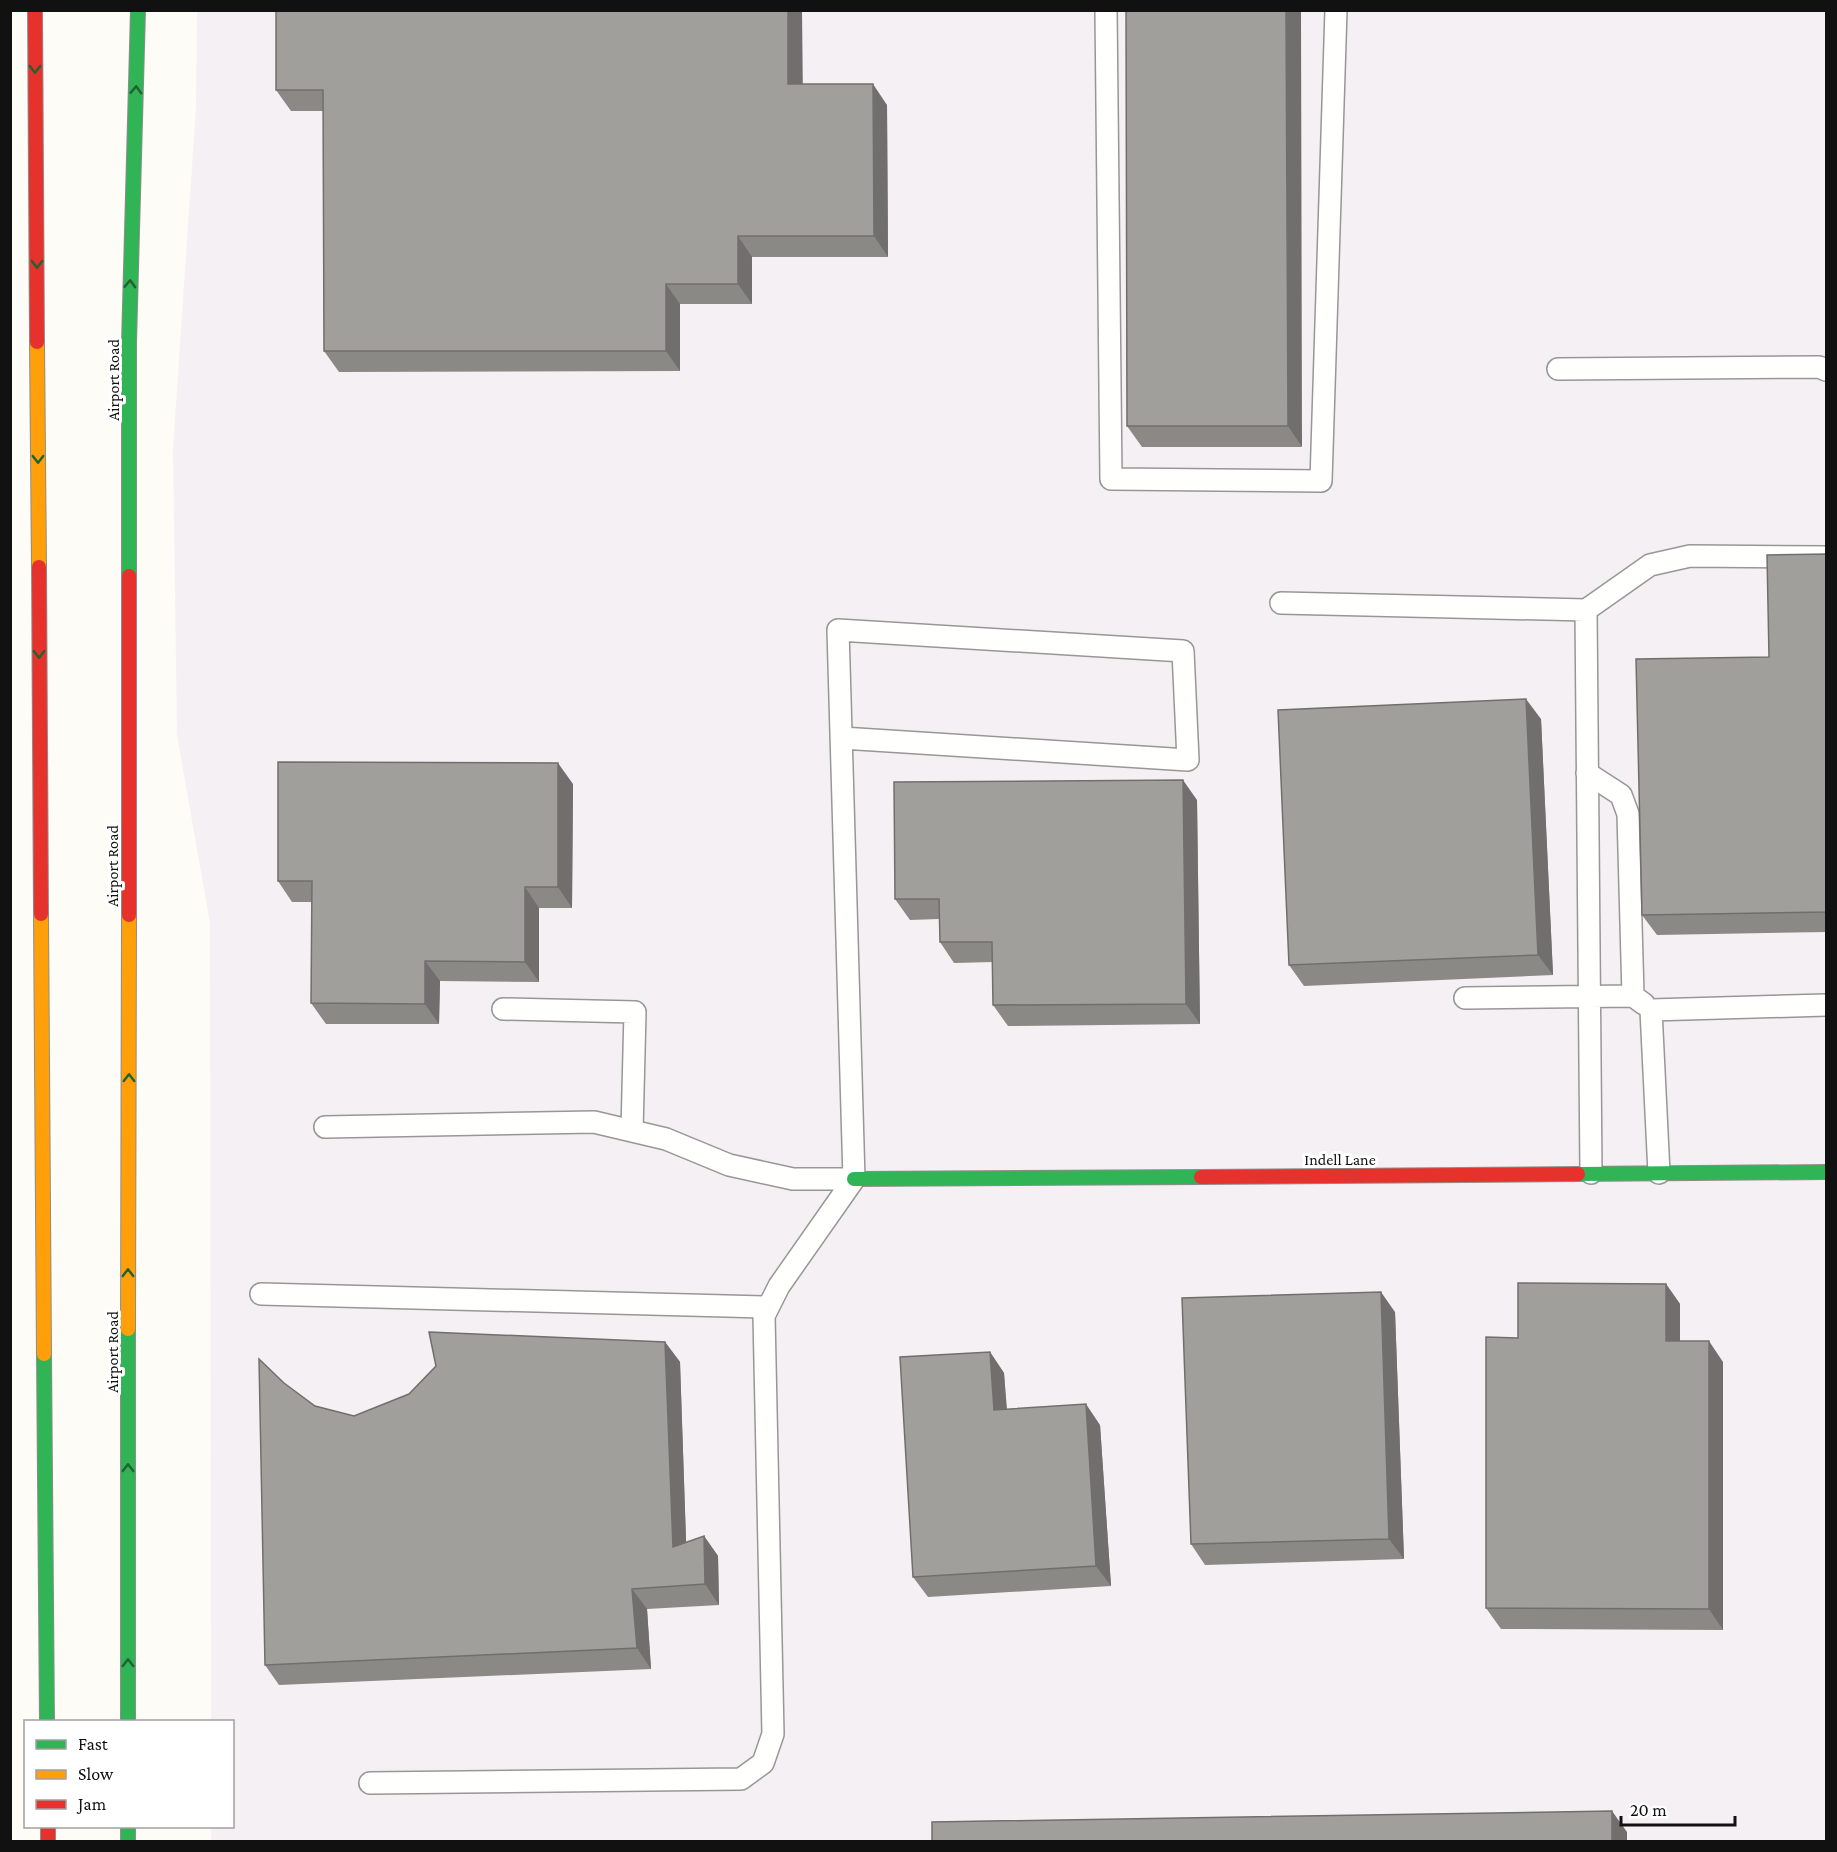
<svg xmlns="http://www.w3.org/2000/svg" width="1837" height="1852" font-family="'Crimson Pro',serif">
	<rect width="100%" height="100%" fill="#fdfcf7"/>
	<path fill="#f5f0f3" d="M197 11H1826V1841H211V1827L232 1826V1722L211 1721 210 923 177 735 173 449 196 107Z"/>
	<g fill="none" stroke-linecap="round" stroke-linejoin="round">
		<defs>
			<path id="lane" d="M1106 10 1111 479 1321 481 1336 10
				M1558 369 1819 367 1826 370
				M1281 603 1586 610 1591 1173
				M1586 610 1650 565 1690 556 1826 557
				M1587 773 1621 795 1628 814 1633 996
				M1465 998 1633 996 1644 1004
				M503 1009 635 1012 632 1131
				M325 1127 594 1122 666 1139 729 1165 793 1179H854L838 630 1183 651 1188 760 842 738
				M1659 1173 1651 1010 1826 1005
				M261 1294 768 1307
				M370 1783 741 1779 763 1763 773 1734 764 1316 779 1286 854 1179"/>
			<path id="fast" d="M129 576V343L138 10
				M1578 1174 1826 1172
				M854 1179 1201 1177
				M44 1354 47 1722
				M128 1722V1329
				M128 1826V1842"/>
			<path id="slow" d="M37 342 39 567
				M41 914 44 1354
				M128 1329 129 915"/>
			<path id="jam" d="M35 10 37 342
				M39 567 41 914
				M129 915V576
				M1201 1177 1578 1174
				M48 1826V1842"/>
		</defs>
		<use href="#lane" stroke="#979795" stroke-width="24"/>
		<use href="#fast" stroke="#8e8d8b" stroke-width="16"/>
		<use href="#slow" stroke="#8e8d8b" stroke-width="16"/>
		<use href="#jam" stroke="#8e8d8b" stroke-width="16"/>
		<use href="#lane" stroke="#fffffe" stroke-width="21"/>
		<use href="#fast" stroke="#30b455" stroke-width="14"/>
		<use href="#slow" stroke="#ff9f0a" stroke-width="14"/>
		<use href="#jam" stroke="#e5322d" stroke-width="14"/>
	</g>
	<path fill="#8a8986" d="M276 10H802V84L887 105 888 257H752V304H680V371L339 372 324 351 323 111H291L276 90Z
		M1126 10 1302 447H1142L1127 426Z
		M1827 554V932L1657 935 1642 915Z
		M1541 719 1553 975 1304 986 1289 965Z
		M573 784 572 908H539V982L440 981 439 1024H326L311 1003 312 902H292L278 881Z
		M1197 800 1200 1024 1008 1026 993 1005V962L954 963 940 942 939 919 910 920 895 899Z
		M1666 1284 1680 1304V1341L1723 1362V1630L1501 1629 1486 1608 1518 1338Z
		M1395 1312 1404 1559 1205 1565 1191 1544Z
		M665 1342 680 1362 686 1542 704 1536 718 1556 719 1605 647 1609 651 1669 279 1685 265 1665 315 1406 354 1416Z
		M990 1352 1004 1373 1007 1409 1100 1425 1111 1586 928 1597 913 1577Z"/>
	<path fill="#716f6d" d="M788 10H802L803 104 788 84Z
		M1286 10H1301L1302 447 1288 426Z
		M873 84 887 105 888 257 874 236Z
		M738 236 752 257V304L738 284Z
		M666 284 680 304V371L666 351Z
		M1526 699 1541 719 1553 975 1538 955Z
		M558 763 573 784 572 908 558 887Z
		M1183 780 1197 800 1200 1024 1186 1004Z
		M525 887 539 908V982L525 962Z
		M425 961 440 981 439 1024 425 1004Z
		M1666 1284 1680 1304V1362L1666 1341Z
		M1381 1292 1395 1312 1404 1559 1389 1539Z
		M1709 1341 1723 1362V1630L1709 1609Z
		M665 1342 680 1362 687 1568 673 1547Z
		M990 1352 1004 1373 1008 1431 994 1410Z
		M1086 1404 1100 1425 1111 1586 1096 1566Z
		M704 1536 718 1556 719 1605 705 1584Z
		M632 1589 647 1609 651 1669 637 1648Z
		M1612 1811 1627 1832V1842H1612Z"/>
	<path fill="#a19f9c" stroke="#716f6d" stroke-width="1.5" d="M276 10H788V84H873L874 236H738V284H666V351H324L323 90H276Z
		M1126 10H1286L1288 426H1127Z
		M1827 554V912L1642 915 1636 659 1769 657 1767 555Z
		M1526 699 1538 955 1289 965 1278 710Z
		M278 762 558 763V887H525V962L425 961V1004L311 1003 312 881H278Z
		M1183 780 1186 1004 993 1005 992 942H940L939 899H895L894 782Z
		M1518 1283 1666 1284V1341H1709V1609L1486 1608V1337L1518 1338Z
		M1381 1292 1389 1539 1191 1544 1182 1298Z
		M429 1332 665 1342 673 1547 704 1536 705 1584 632 1589 637 1648 265 1665 259 1359 284 1383 315 1406 354 1416 409 1394 436 1366Z
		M990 1352 994 1410 1086 1404 1096 1566 913 1577 900 1357Z
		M1612 1811V1842H932V1822Z"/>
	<defs><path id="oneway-chevron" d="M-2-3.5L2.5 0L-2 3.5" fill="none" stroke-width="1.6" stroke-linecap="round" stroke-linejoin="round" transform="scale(1.5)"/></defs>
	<g stroke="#206233">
		<use href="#oneway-chevron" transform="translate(35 69) rotate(90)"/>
		<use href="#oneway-chevron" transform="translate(136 90) rotate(-88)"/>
		<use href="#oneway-chevron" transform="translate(37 264) rotate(90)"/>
		<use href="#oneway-chevron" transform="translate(130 284) rotate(-88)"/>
		<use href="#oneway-chevron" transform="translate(38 459) rotate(90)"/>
		<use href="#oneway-chevron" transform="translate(39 654) rotate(90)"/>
		<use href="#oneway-chevron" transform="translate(129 1078) rotate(-90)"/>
		<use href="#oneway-chevron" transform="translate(128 1273) rotate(-90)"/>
		<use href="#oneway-chevron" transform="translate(128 1468) rotate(-90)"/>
		<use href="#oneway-chevron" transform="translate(128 1663) rotate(-90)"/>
	</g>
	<g text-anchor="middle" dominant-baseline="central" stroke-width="6" stroke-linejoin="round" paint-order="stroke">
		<g font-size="16" fill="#111" stroke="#fff">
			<text transform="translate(113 380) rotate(-90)">Airport Road</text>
			<text transform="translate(112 866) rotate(-90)">Airport Road</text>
			<text x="1340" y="1159">Indell Lane</text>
			<text transform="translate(112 1352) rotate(-90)">Airport Road</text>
		</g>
	</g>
	<rect width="1837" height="1852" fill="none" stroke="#111111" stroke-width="24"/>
	<rect x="24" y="1720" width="210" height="108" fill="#ffffff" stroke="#a0a0a0" stroke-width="1.5"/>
	<rect x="36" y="1740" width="30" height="9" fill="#30b455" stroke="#a0a0a0" stroke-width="1.5"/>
	<text x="78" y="1750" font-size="18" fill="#111111">Fast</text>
	<rect x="36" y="1770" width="30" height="9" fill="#ff9f0a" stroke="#a0a0a0" stroke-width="1.5"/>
	<text x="78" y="1780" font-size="18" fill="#111111">Slow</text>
	<rect x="36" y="1800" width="30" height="9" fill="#e5322d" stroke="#a0a0a0" stroke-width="1.5"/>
	<text x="78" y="1810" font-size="18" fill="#111111">Jam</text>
	<path d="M1621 1816v9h114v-9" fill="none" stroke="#111111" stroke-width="3"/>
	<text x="1630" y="1816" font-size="18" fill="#111111" stroke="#ffffff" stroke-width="4.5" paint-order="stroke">20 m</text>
</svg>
